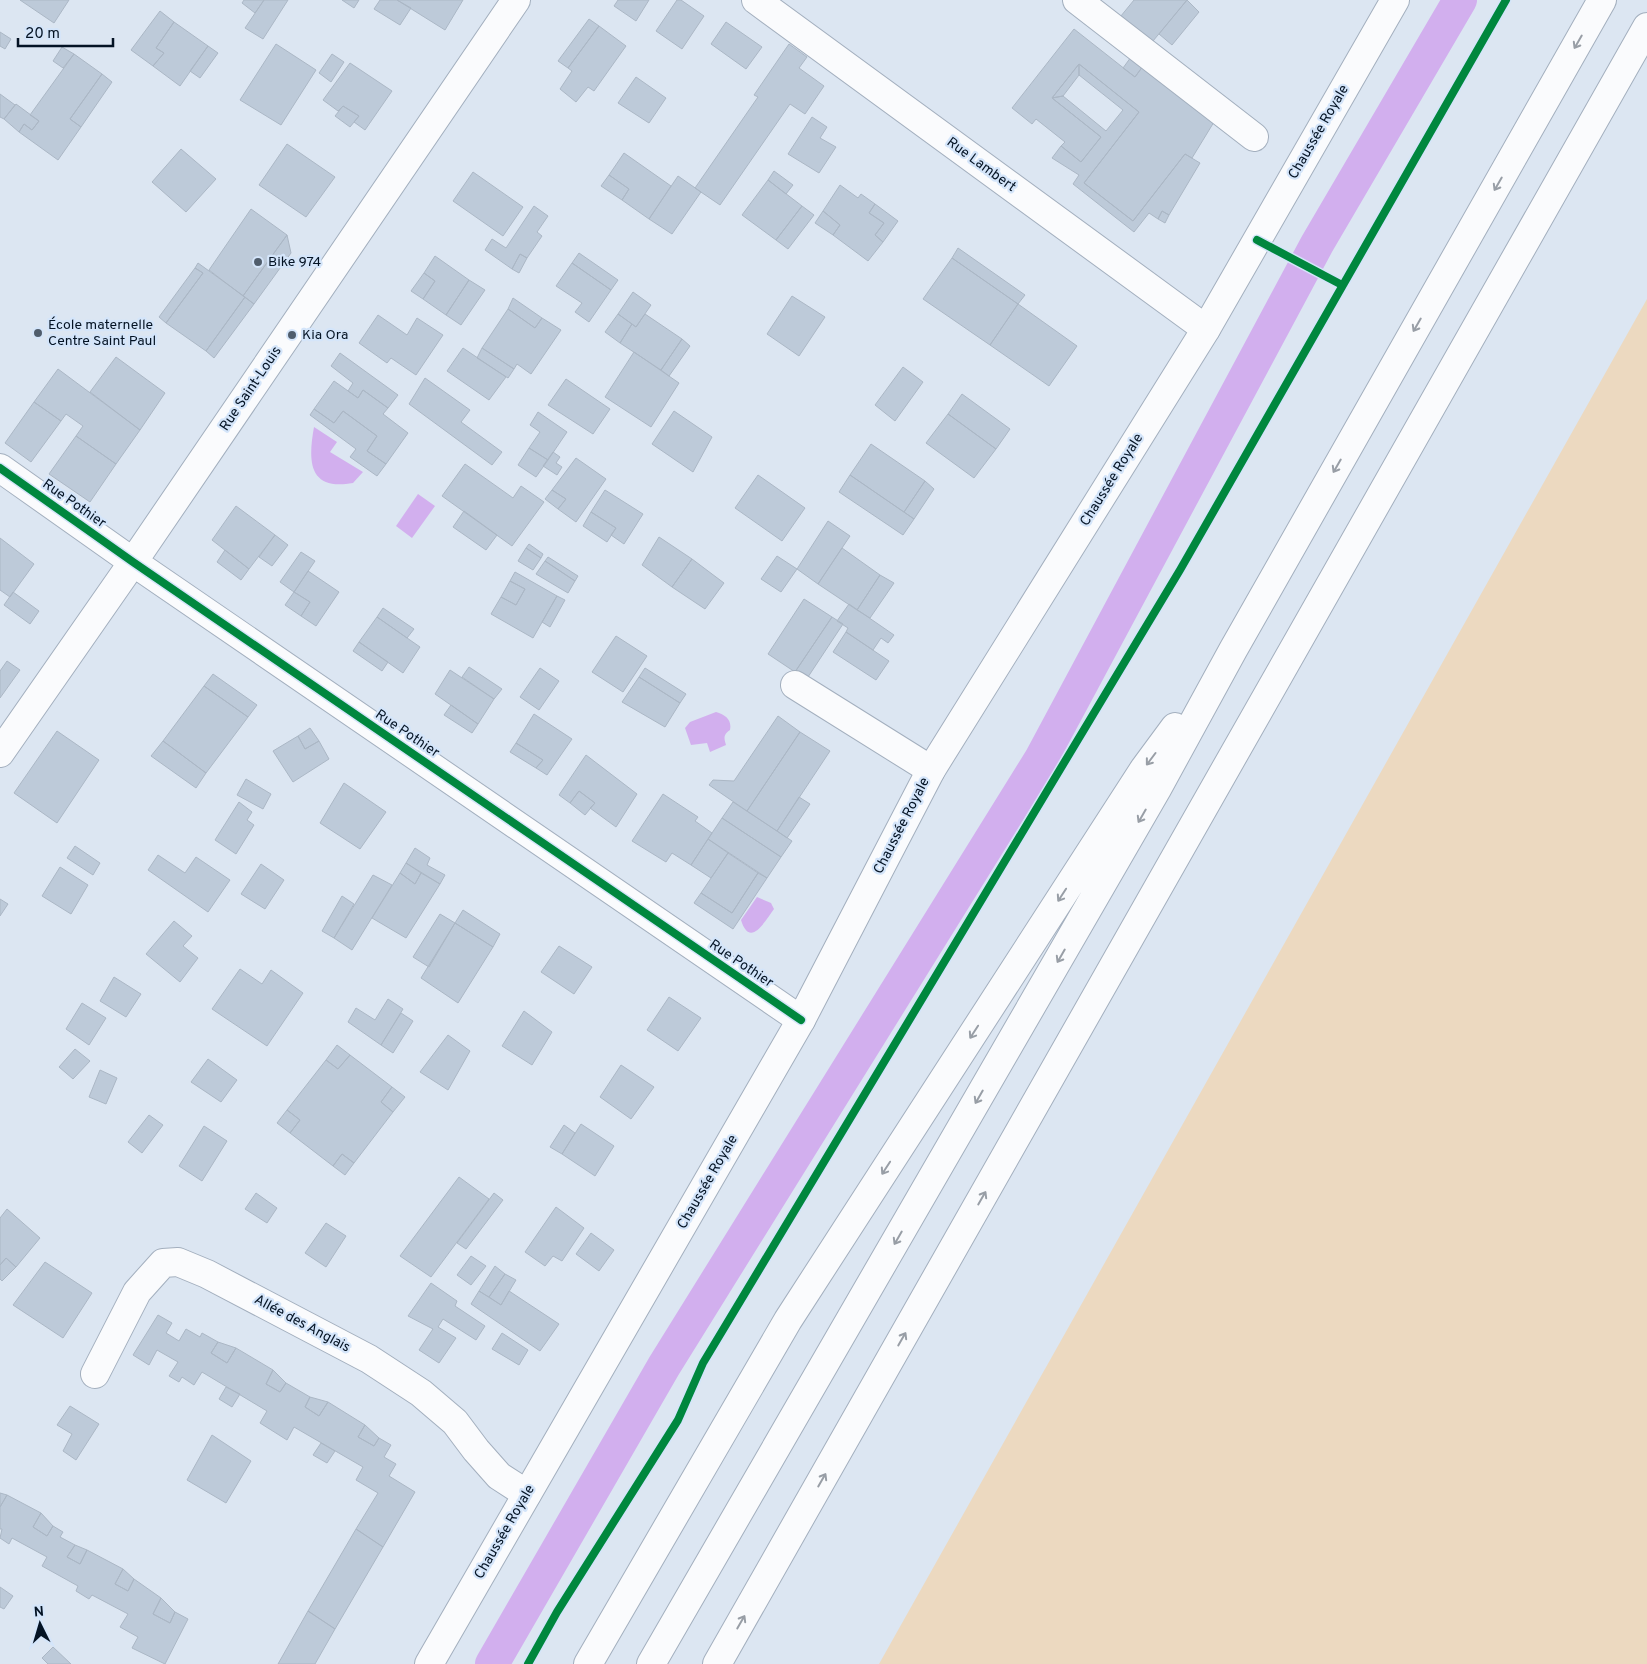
<svg xmlns="http://www.w3.org/2000/svg" width="1647" height="1664" font-family="Overpass,sans-serif">
	<rect width="100%" height="100%" fill="#dce6f2"/>
	<path fill="#ecd9c0" d="M1647 299V1664H879Z"/>
	<path fill="#d2afee" d="M314 427 337 442 330 452 363 472 353 483C308 491 308 461 314 427Z
		M418 494 435 506 412 538 396 526Z
		M716 712C726 715 732 720 730 730 723 735 724 738 726 745L710 752 707 743 691 745 685 728 690 722Z
		M757 897 771 903 774 909C765 921 750 949 741 920Z"/>
	<g fill="none" stroke-linecap="round" stroke-linejoin="round">
		<path stroke="#d2afee" stroke-width="34" d="M492 1664 664 1366 1041 759 1317 244 1460 0"/>
	</g>
	<path fill="#bdcad9" stroke="#abb7c5" d="M20 0H69L54 23Z
		M244 0H264L255 13 242 3Z
		M264 0H288L263 39 245 28Z
		M342 0H359L354 8Z
		M380 0H397L411 8 400 25 374 9Z
		M397 0H463L445 30Z
		M618 0H649L636 21 614 6Z
		M677 0H681L704 16 682 49 656 31Z
		M1134 0H1187L1148 47 1116 22Z
		M1187 0 1199 12 1172 45 1159 34Z
		M160 11 174 22 156 48 164 53 153 66 131 50Z
		M589 19 599 26 568 68 558 61Z
		M174 22 208 46 180 86 153 66 164 53 156 48Z
		M726 22 762 47 746 69 711 44Z
		M599 26 626 46 594 91 588 87 576 102 560 89 572 71 568 68Z
		M1074 29 1135 77 1143 66 1214 122 1192 158 1185 154 1133 221 1084 183 1139 112 1079 64 1052 98 1101 137 1081 162 1061 146 1065 142 1036 119 1032 124 1012 108Z
		M0 32 11 39 5 49 0 46Z
		M276 44 316 70 281 125 240 100Z
		M789 44 807 57 799 68 824 86 805 114 790 104 720 205 695 188 758 97 754 95Z
		M208 46 218 53 200 78 190 71Z
		M62 47 74 54 63 68 53 61Z
		M74 54 102 74 70 119 81 127 58 160 19 132 24 124 32 130 39 121 30 115Z
		M332 54 344 62 331 82 319 73Z
		M1131 57 1143 66 1135 77 1123 68Z
		M350 63 392 91 365 130 354 122 359 116 343 106 338 111 323 100Z
		M1079 64 1139 112 1084 183 1133 221 1185 154 1200 163 1169 215 1162 211 1158 219 1149 213 1134 232 1073 184 1079 175 1052 158 1061 146 1081 162 1101 137 1052 98 1063 96 1106 131 1123 110 1079 75Z
		M1079 64V75L1063 96 1052 98Z
		M102 74 112 82 81 127 70 119Z
		M636 77 666 98 649 123 618 103Z
		M0 94 15 105 4 119 0 117Z
		M16 104 39 121 32 130 24 124 19 132 4 119Z
		M343 106 359 116 350 127 335 116Z
		M812 117 827 127 820 138 836 147 819 173 788 154Z
		M287 144 335 177 306 217 259 185Z
		M181 149 216 179 186 212 152 182Z
		M624 153 671 186 649 219 622 200 629 189 609 175Z
		M774 171 793 185 786 194 768 180Z
		M473 172 523 207 503 236 453 201Z
		M609 175 629 189 622 200 601 186Z
		M678 176 701 192 672 234 649 219Z
		M768 180 802 206 776 240 742 215Z
		M840 185 858 198 861 194 875 204 869 213 884 223 875 235 883 242 868 261 833 235 840 225 823 211Z
		M875 204 898 221 883 242 875 235 884 223 869 213Z
		M534 206 548 216 537 232 542 236 527 258 520 254 512 269 485 250 492 239 506 248Z
		M802 206 814 215 788 249 776 240Z
		M251 209 287 235 243 296 209 270Z
		M823 211 840 225 833 235 815 223Z
		M1162 211 1169 215 1165 223 1158 219Z
		M287 235 291 253 254 304 243 296Z
		M958 248 1025 295 1018 304 952 258Z
		M579 253 618 280 611 290 572 263Z
		M520 254 527 258 519 273 512 269Z
		M435 256 469 280 446 315 423 299 435 281 424 273Z
		M952 258 1018 304 990 345 923 299Z
		M198 263 245 297 206 351 166 323 203 273 195 268Z
		M572 263 611 290 589 322 575 312 582 303 556 286Z
		M195 268 203 273 166 323 159 317Z
		M424 273 435 281 423 299 411 291Z
		M469 280 485 290 461 325 446 315Z
		M633 292 651 305 636 327 618 314Z
		M792 296 825 317 799 356 767 334Z
		M245 297 254 304 214 358 206 351Z
		M513 298 542 318 535 328 508 309Z
		M1018 304 1077 346 1049 386 990 345Z
		M508 309 535 328 542 318 561 330 531 374 517 364 514 369 482 348Z
		M618 314 632 324 620 343 605 332Z
		M645 314 682 339 661 370 620 343 632 324 636 327Z
		M378 315 407 335 417 318 443 335 416 375 391 358 387 363 359 343Z
		M682 339 690 346 669 376 661 370Z
		M463 348 506 377 489 400 447 371Z
		M482 348 514 369 508 378 477 358Z
		M634 352 679 383 651 427 605 397Z
		M340 353 398 395 388 408 363 390 358 398 348 391 353 383 331 366Z
		M116 357 165 393 140 430 90 392Z
		M903 367 923 382 895 421 875 405Z
		M58 369 140 430 116 464 76 436 83 426 66 414 61 421 34 402Z
		M425 378 470 410 461 422 502 452 492 465 409 404Z
		M566 379 610 409 593 434 548 405Z
		M334 381 358 398 363 390 388 408 383 414 408 433 386 464 367 451 377 436 343 411 334 423 314 409Z
		M962 394 1010 429 996 449 948 414Z
		M34 402 61 421 31 462 5 443Z
		M314 409 334 423 343 411 377 436 367 451 386 464 377 476 350 457 356 449 310 415Z
		M674 411 712 437 693 472 652 444Z
		M538 412 567 432 548 460 529 448 540 432 530 425Z
		M948 414 996 449 974 478 926 443Z
		M76 436 116 464 90 502 49 474Z
		M871 444 925 481 904 512 850 475Z
		M529 448 548 460 536 477 518 465Z
		M553 452 560 457 556 463 562 467 557 475 543 466Z
		M576 458 606 479 576 522 558 509 566 499 552 490Z
		M465 464 513 498 521 486 544 502 512 546 442 496Z
		M758 475 805 508 782 541 735 508Z
		M850 475 914 519 903 535 839 492Z
		M925 481 934 489 914 519 904 512Z
		M552 490 566 499 558 509 545 499Z
		M605 490 643 514 624 544 611 535 616 528 591 512Z
		M236 506 275 535 249 569 212 540Z
		M464 511 497 535 486 550 453 527Z
		M591 512 616 528 607 542 583 526Z
		M828 521 850 536 818 584 797 569Z
		M275 535 288 545 272 566 259 557Z
		M659 537 692 559 672 587 642 565Z
		M0 538 34 564 10 597 0 590Z
		M529 544 543 554 541 558 526 548Z
		M526 548 541 558 533 570 518 561Z
		M842 548 880 575 857 610 818 584Z
		M225 550 249 569 241 580 217 562Z
		M301 552 315 561 294 592 280 582Z
		M777 556 797 569 781 592 761 579Z
		M548 557 578 576 575 581 545 561Z
		M692 559 724 583 705 609 672 587Z
		M545 561 575 581 568 593 536 574Z
		M308 571 339 592 316 626 301 616 310 602 294 592Z
		M515 572 557 596 533 638 491 614 501 597 516 605 525 589 510 581Z
		M880 575 894 583 870 618 857 610Z
		M510 581 525 589 516 605 501 597Z
		M13 592 39 611 30 624 4 605Z
		M294 592 310 602 301 616 285 605Z
		M557 596 565 600 550 627 542 622Z
		M804 599 832 617 795 672 768 654Z
		M849 604 894 635 888 643 881 638 873 650 846 632 848 628 837 621Z
		M383 608 414 629 407 638 377 617Z
		M377 617 420 647 403 673 359 642Z
		M832 617 843 624 806 680 795 672Z
		M846 632 889 661 876 680 833 652Z
		M616 636 647 656 623 692 592 672Z
		M359 642 388 662 382 671 353 651Z
		M7 661 20 670 0 698V671Z
		M469 667 502 689 494 699 462 677Z
		M540 668 559 681 539 710 520 697Z
		M645 668 686 694 680 703 639 677Z
		M450 670 494 699 478 724 435 694Z
		M213 674 257 705 248 717 204 686Z
		M639 677 680 703 665 727 622 702Z
		M204 686 248 717 206 773 163 741Z
		M451 705 478 724 472 733 444 715Z
		M534 714 572 739 547 775 536 768 543 760 516 743Z
		M778 716 800 732 747 811 709 785 713 780 734 781Z
		M310 728 319 741 305 749 298 736Z
		M57 731 99 760 57 823 14 793Z
		M800 732 830 751 777 831 747 811Z
		M298 736 305 749 319 741 329 759 293 782 273 751Z
		M163 741 206 773 196 788 151 756Z
		M516 743 543 760 536 768 510 752Z
		M586 755 637 794 616 827 590 808 595 803 579 791 570 803 559 795Z
		M246 779 271 794 263 809 237 795Z
		M344 783 386 812 360 849 320 823Z
		M579 791 595 803 585 815 570 803Z
		M663 794 698 817 695 821 712 833 691 865 672 853 666 862 632 841Z
		M799 797 810 804 787 838 777 831Z
		M239 802 252 812 247 820 254 825 236 854 215 840Z
		M733 802 792 841 781 857 722 818Z
		M722 818 781 857 767 878 708 839Z
		M708 839 728 853 711 878 691 865Z
		M75 846 100 863 93 875 67 858Z
		M415 848 430 858 427 865 445 875 440 884 406 863Z
		M728 853 758 873 732 913 701 893Z
		M158 855 185 873 196 857 230 880 208 912 148 870Z
		M406 863 421 873 415 884 400 873Z
		M261 864 284 880 265 909 241 894Z
		M60 867 88 885 71 914 42 896Z
		M400 873 415 884 421 873 440 884 406 938 372 918Z
		M758 873 767 878 733 929 694 903 701 893 732 913Z
		M373 875 392 885 352 950 334 938Z
		M342 896 354 904 334 938 322 931Z
		M0 899 8 904 0 916Z
		M463 910 500 934 493 947 455 923Z
		M440 914 455 923 429 967 413 957Z
		M174 921 192 936 183 946 198 958 180 982 146 954Z
		M455 923 493 947 458 1003 421 978Z
		M559 946 592 967 574 994 541 972Z
		M240 969 262 984 271 970 303 993 267 1046 212 1009Z
		M114 977 141 994 126 1017 100 1001Z
		M669 997 701 1018 678 1051 647 1030Z
		M388 999 403 1009 381 1045 348 1022 356 1008 375 1020Z
		M82 1003 106 1018 89 1045 66 1029Z
		M524 1011 552 1032 532 1065 502 1046Z
		M401 1013 413 1021 393 1053 381 1045Z
		M448 1035 470 1051 448 1090 420 1072Z
		M337 1045 350 1055 338 1069 326 1060Z
		M75 1049 90 1061 73 1079 59 1067Z
		M350 1055 392 1087 381 1102 393 1112 354 1163 342 1154 333 1166 290 1133 300 1120 287 1110 326 1060 338 1069Z
		M208 1059 237 1080 221 1102 191 1082Z
		M621 1065 654 1087 631 1119 600 1097Z
		M100 1070 117 1078 106 1104 89 1097Z
		M392 1087 405 1097 393 1112 381 1102Z
		M287 1110 300 1120 290 1133 277 1123Z
		M149 1115 163 1125 142 1153 128 1142Z
		M581 1124 614 1146 595 1176 562 1154Z
		M564 1125 575 1133 562 1154 550 1147Z
		M204 1126 227 1141 202 1181 179 1166Z
		M342 1154 354 1163 345 1175 333 1166Z
		M459 1177 489 1199 431 1277 400 1256Z
		M256 1193 277 1208 267 1223 245 1209Z
		M494 1193 503 1200 466 1249 457 1243Z
		M556 1207 584 1228 562 1261 553 1256 545 1266 525 1252Z
		M7 1209 40 1238 16 1267 6 1258 0 1265V1218Z
		M326 1223 346 1236 326 1267 305 1253Z
		M591 1233 614 1250 599 1271 576 1254Z
		M471 1256 486 1266 471 1285 457 1275Z
		M6 1258 16 1267 2 1281 0 1279V1265Z
		M45 1262 92 1293 63 1338 13 1305Z
		M495 1266 505 1274 489 1297 479 1291Z
		M505 1274 516 1280 501 1305 489 1297Z
		M431 1283 457 1301 455 1306 485 1326 476 1340 443 1319 438 1327 456 1338 439 1363 419 1350 433 1329 408 1316Z
		M479 1291 501 1305 509 1291 559 1324 540 1351 471 1304Z
		M158 1315 172 1323 166 1333 179 1341 186 1329 200 1337 202 1333 218 1342 211 1353 227 1363 236 1348 273 1370 266 1384 280 1392 286 1383 310 1397 305 1407 319 1416 328 1402 365 1425 358 1437 374 1446 379 1438 391 1445 384 1457 396 1464 389 1476 415 1492 383 1547 356 1529 378 1493 356 1480 363 1467 294 1427 287 1440 260 1423 267 1411 202 1372 194 1385 182 1377 179 1382 169 1376 178 1362 157 1350 149 1365 133 1355Z
		M502 1333 528 1350 519 1365 492 1349Z
		M218 1342 236 1348 227 1363 211 1353Z
		M273 1370 286 1383 280 1392 266 1384Z
		M226 1387 240 1394 232 1407 219 1399Z
		M310 1397 328 1402 319 1416 305 1407Z
		M70 1406 99 1424 76 1460 63 1451 72 1434 57 1425Z
		M365 1425 379 1438 374 1446 358 1437Z
		M212 1435 251 1461 226 1503 187 1480Z
		M321 1443 335 1451 327 1463 313 1455Z
		M0 1493 7 1495 0 1507Z
		M7 1495 41 1513 33 1527 47 1536 53 1526 63 1532 60 1537 75 1545 67 1557 80 1564 87 1550 123 1569 115 1584 128 1591 134 1579 161 1598 153 1614 170 1623 175 1612 188 1619 165 1664 132 1648 138 1637 120 1627 128 1614 92 1595 89 1599 76 1591 78 1586 42 1566 47 1557 12 1538 9 1544 0 1538 2 1529H0V1507Z
		M41 1513 53 1526 47 1536 33 1527Z
		M356 1529 383 1547 335 1629 308 1611Z
		M75 1545 87 1550 80 1564 67 1557Z
		M123 1569 134 1579 128 1591 115 1584Z
		M0 1587 13 1596 4 1609 0 1607Z
		M161 1598 175 1612 170 1623 153 1614Z
		M308 1611 335 1629 315 1664H278Z
		M53 1647 71 1664H48L42 1658Z"/>
	<g fill="none" stroke-linecap="round" stroke-linejoin="round">
		<defs>
			<path id="minor" d="M756 0 1206 329
				M1077 0 1254 137
				M0 468 133 562 801 1020
				M795 685 931 770
				M0 753 133 562 516 0
				M95 1374 137 1292 163 1263 178 1262 207 1274 369 1359 421 1393 455 1422 476 1450 499 1476 527 1494"/>
			<path id="major" d="M429 1664 801 1020 931 770 1206 329 1395 0"/>
			<path id="highway" d="M588 1664 788 1320 1144 769 1175 727
				M651 1664 1157 789 1233 650 1602 0
				M717 1664 1647 27"/>
		</defs>
		<use href="#minor" stroke="#a3afbe" stroke-width="30"/>
		<use href="#major" stroke="#a3afbe" stroke-width="30"/>
		<use href="#highway" stroke="#a3afbe" stroke-width="30"/>
		<use href="#minor" stroke="#fafbfd" stroke-width="28"/>
		<use href="#major" stroke="#fafbfd" stroke-width="28"/>
		<use href="#highway" stroke="#fafbfd" stroke-width="28"/>
		<defs>
			<path id="cycleway" d="M1257 240 1342 285
				M0 468 133 562 801 1020
				M528 1664 557 1612 678 1420 703 1363 1180 570 1506 0"/>
		</defs>
		<use href="#cycleway" stroke="#d4e5fa" stroke-width="11"/>
		<use href="#cycleway" stroke="#00873e" stroke-width="8"/>
	</g>
	<defs><path id="oneway-shaft" d="M-6 0H5M1.5-3L5.5 0L1.5 3" fill="none" stroke-width="1.6" stroke-linecap="round" stroke-linejoin="round" transform="scale(1.25)"/></defs>
	<g stroke="#989ea6">
		<use href="#oneway-shaft" transform="translate(1578 42) rotate(120)"/>
		<use href="#oneway-shaft" transform="translate(1498 184) rotate(120)"/>
		<use href="#oneway-shaft" transform="translate(1417 325) rotate(120)"/>
		<use href="#oneway-shaft" transform="translate(1337 466) rotate(120)"/>
		<use href="#oneway-shaft" transform="translate(1151 759) rotate(127)"/>
		<use href="#oneway-shaft" transform="translate(1142 816) rotate(120)"/>
		<use href="#oneway-shaft" transform="translate(1062 895) rotate(123)"/>
		<use href="#oneway-shaft" transform="translate(1061 956) rotate(120)"/>
		<use href="#oneway-shaft" transform="translate(974 1032) rotate(123)"/>
		<use href="#oneway-shaft" transform="translate(979 1097) rotate(120)"/>
		<use href="#oneway-shaft" transform="translate(886 1168) rotate(123)"/>
		<use href="#oneway-shaft" transform="translate(982 1198) rotate(-60)"/>
		<use href="#oneway-shaft" transform="translate(898 1238) rotate(120)"/>
		<use href="#oneway-shaft" transform="translate(902 1339) rotate(-60)"/>
		<use href="#oneway-shaft" transform="translate(822 1480) rotate(-60)"/>
		<use href="#oneway-shaft" transform="translate(741 1622) rotate(-60)"/>
	</g>
	<g fill="#505d6c" stroke="#d4e5fa" stroke-width="2">
		<circle cx="258" cy="262" r="5"/>
		<circle cx="38" cy="333" r="5"/>
		<circle cx="292" cy="335" r="5"/>
	</g>
	<g text-anchor="middle" dominant-baseline="central" stroke-width="4.5" stroke-linejoin="round" paint-order="stroke">
		<g font-size="14" fill="#041324" stroke="#d4e5fa">
			<text transform="translate(1319 132) rotate(-60)">Chaussée Royale</text>
			<text transform="translate(981 165) rotate(36)">Rue Lambert</text>
			<text transform="translate(251 389) rotate(-56)">Rue Saint-Louis</text>
			<text transform="translate(1112 480) rotate(-58)">Chaussée Royale</text>
			<text transform="translate(74 504) rotate(35)">Rue Pothier</text>
			<text transform="translate(407 734) rotate(34)">Rue Pothier</text>
			<text transform="translate(902 826) rotate(-63)">Chaussée Royale</text>
			<text transform="translate(741 964) rotate(34)">Rue Pothier</text>
			<text transform="translate(708 1182) rotate(-60)">Chaussée Royale</text>
			<text transform="translate(302 1324) rotate(28)">Allée des Anglais</text>
			<text transform="translate(505 1532) rotate(-60)">Chaussée Royale</text>
		</g>
		<g font-size="14" fill="#041324" stroke="#d4e5fa" text-anchor="start">
			<text x="268" y="262">Bike 974</text>
			<text x="48" y="325">École maternelle<tspan x="48" dy="16">Centre Saint Paul</tspan></text>
			<text x="302" y="335">Kia Ora</text>
		</g>
	</g>
	<g transform="translate(40 1624) rotate(355)" stroke="#d4e5fa" stroke-width="4" paint-order="stroke">
	<path d="M0-4L9 19L0 12L-9 19Z" fill="#041324"/>
	<text y="-8" font-size="14" font-weight="bold" text-anchor="middle" fill="#041324">N</text>
	</g>
	<path d="M18 38v8h95v-8" fill="none" stroke="#041324" stroke-width="2.5"/>
	<text x="25" y="38" font-size="15" fill="#041324" stroke="#d4e5fa" stroke-width="4" paint-order="stroke">20 m</text>
</svg>
